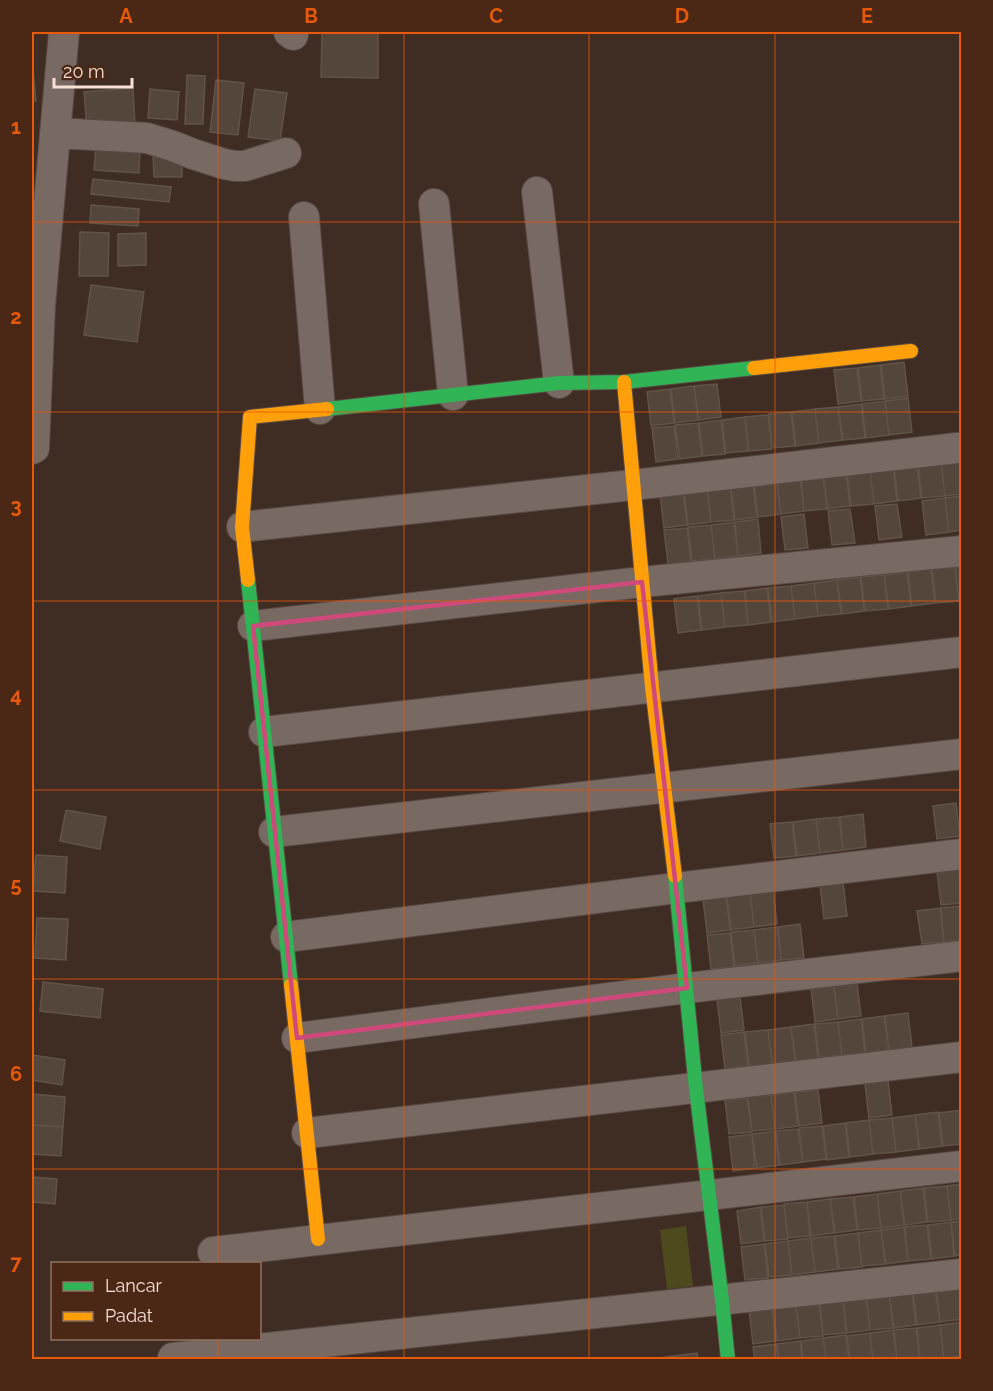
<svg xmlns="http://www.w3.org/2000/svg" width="993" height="1391" font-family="Raleway,sans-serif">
	<rect width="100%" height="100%" fill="#3f2c22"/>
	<path fill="#4f4a1d" d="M686 1226 693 1286 667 1289 660 1230Z"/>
	<path fill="#55463c" stroke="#625348" stroke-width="1.5" d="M322 32H378V78L321 77Z
		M32 61 36 101H32Z
		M187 75 205 76 203 124H185Z
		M216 80 244 83 238 135 210 132Z
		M133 88 135 125 87 129 84 92Z
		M150 89 179 92 177 120 148 118Z
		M255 89 287 93 280 141 248 137Z
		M96 146 140 148 139 173 94 170Z
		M153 155H182V177H154Z
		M93 179 171 187 169 202 91 194Z
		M91 205 139 209 138 226 90 223Z
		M80 232 109 233 108 276H79Z
		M146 233V265L118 266V234Z
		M91 285 144 292 137 342 84 335Z
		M904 362 908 396 885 399 881 365Z
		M880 365 884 399 862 401 858 368Z
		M857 368 861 401 838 404 834 370Z
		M717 384 721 417 699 420 694 386Z
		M694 386 698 420 675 423 671 389Z
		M670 389 674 423 651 426 647 392Z
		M908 398 912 432 889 435 885 401Z
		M885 401 889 435 866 438 862 404Z
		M861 404 865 438 843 440 838 407Z
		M838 407 842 440 819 443 815 409Z
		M815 409 819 443 796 446 792 412Z
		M791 412 795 446 772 448 769 414Z
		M768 415 772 449 749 451 745 417Z
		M745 417 748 451 726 453 722 420Z
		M721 420 725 454 703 456 699 423Z
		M698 423 702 456 680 459 675 425Z
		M674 426 678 459 656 462 652 428Z
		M962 460V494L945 496 941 462Z
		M941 462 945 496 922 498 918 465Z
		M917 465 921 498 898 501 894 467Z
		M893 467 897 501 874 504 870 470Z
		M870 470 874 504 851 506 847 472Z
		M846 472 850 506 828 509 823 475Z
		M823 475 827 509 804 511 801 478Z
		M800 478 804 511 781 514 777 481Z
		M777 481 781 514 758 517 754 483Z
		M753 483 757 517 735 520 731 486Z
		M730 486 734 520 711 522 707 488Z
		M707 488 711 522 688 525 684 491Z
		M683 491 687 525 664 528 660 494Z
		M962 496V530L949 532 945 498Z
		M945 498 949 532 926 535 922 501Z
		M897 504 902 537 879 540 875 506Z
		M850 509 855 543 832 545 828 511Z
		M804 514 808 548 785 550 781 517Z
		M758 519 761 553 738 556 735 522Z
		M734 522 738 556 715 559 711 525Z
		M711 525 715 559 692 561 688 527Z
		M687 528 691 562 668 564 664 530Z
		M962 566V600L959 601 955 567Z
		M955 567 959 601 936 603 932 569Z
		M931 569 935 603 912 606 908 572Z
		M907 572 911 606 889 609 884 575Z
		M884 575 888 609 865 611 861 577Z
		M860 577 864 611 842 614 837 580Z
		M837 580 841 614 818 616 814 583Z
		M814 583 818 616 795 619 791 586Z
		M791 586 795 619 772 622 768 588Z
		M767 588 771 622 748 625 745 591Z
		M744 591 748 625 725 627 721 593Z
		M721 593 725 627 702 630 698 596Z
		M697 596 701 630 678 633 674 599Z
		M956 803 960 836 937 839 933 806Z
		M66 810 106 817 100 849 60 841Z
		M863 814 866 847 843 850 840 817Z
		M839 817 843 850 820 853 816 819Z
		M816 819 820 853 797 856 793 822Z
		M792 822 796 856 774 858 770 824Z
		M36 855 67 857 65 893 33 891Z
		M959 869 962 903 941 905 937 872Z
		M843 882 847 916 824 919 820 885Z
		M773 891 777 924 754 927 750 893Z
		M750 893 754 927 731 930 727 896Z
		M726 896 730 930 707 933 703 899Z
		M962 906V940L944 942 941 908Z
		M940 908 944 942 922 944 917 911Z
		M37 918 68 919 66 960 35 958Z
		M800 924 804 958 781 960 778 927Z
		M777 927 781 960 758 963 754 930Z
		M754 930 758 963 735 966 731 932Z
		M730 933 734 967 711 969 707 935Z
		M43 982 103 989 100 1018 40 1011Z
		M857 983 861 1016 838 1019 834 985Z
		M834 986 838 1019 815 1022 811 988Z
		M740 996 744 1030 721 1033 717 999Z
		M908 1013 912 1047 889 1050 885 1016Z
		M884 1016 889 1050 866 1053 862 1019Z
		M861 1019 865 1053 842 1055 838 1022Z
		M838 1022 842 1055 819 1058 815 1024Z
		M814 1024 818 1058 796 1061 791 1027Z
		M791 1027 795 1061 772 1063 768 1030Z
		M768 1030 772 1064 749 1066 745 1032Z
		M744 1032 748 1066 725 1069 721 1035Z
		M32 1055 65 1060 62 1085 32 1080Z
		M888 1081 892 1115 869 1118 865 1084Z
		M818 1090 822 1123 799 1126 795 1092Z
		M794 1092 798 1126 775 1129 771 1095Z
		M32 1094 65 1097 63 1127 32 1125Z
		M771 1095 775 1129 752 1131 748 1097Z
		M747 1098 752 1132 729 1134 725 1100Z
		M962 1110V1144L943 1146 939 1113Z
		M938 1112 942 1146 920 1149 915 1115Z
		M915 1115 919 1149 896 1152 892 1118Z
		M892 1118 896 1152 873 1154 869 1120Z
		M869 1120 873 1154 850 1157 846 1123Z
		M845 1123 849 1157 827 1160 823 1126Z
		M32 1125 63 1127 61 1156 32 1154Z
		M822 1126 826 1159 803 1162 799 1128Z
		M798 1129 803 1162 780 1165 776 1131Z
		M775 1131 779 1165 757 1168 752 1134Z
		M752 1134 755 1168 733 1171 729 1137Z
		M32 1177 57 1179 55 1204 32 1202Z
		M962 1184V1218L951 1220 947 1186Z
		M947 1186 951 1220 928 1222 924 1188Z
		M923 1188 927 1222 905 1225 900 1191Z
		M900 1191 904 1225 881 1228 877 1194Z
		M877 1194 881 1228 858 1230 854 1197Z
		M853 1197 857 1230 835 1233 830 1199Z
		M830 1199 834 1233 811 1236 807 1202Z
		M807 1202 810 1236 788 1238 784 1204Z
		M784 1205 788 1239 765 1241 761 1207Z
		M760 1207 764 1241 741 1244 737 1211Z
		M962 1221V1255L955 1256 951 1222Z
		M951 1222 954 1256 932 1259 928 1225Z
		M927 1225 931 1259 908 1261 905 1227Z
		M904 1227 908 1261 886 1264 881 1230Z
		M881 1230 885 1264 862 1266 858 1233Z
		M858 1233 862 1267 839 1269 835 1236Z
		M834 1236 838 1269 815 1272 811 1238Z
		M811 1238 815 1272 792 1275 788 1241Z
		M788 1241 792 1275 769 1277 765 1244Z
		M764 1244 768 1278 745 1280 741 1247Z
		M959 1286 962 1319 940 1322 936 1289Z
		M935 1289 940 1322 917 1325 913 1291Z
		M912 1291 916 1325 894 1328 889 1294Z
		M889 1294 893 1328 870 1330 866 1296Z
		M866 1297 870 1330 847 1333 843 1299Z
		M843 1299 846 1333 823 1335 820 1302Z
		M819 1302 823 1336 800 1338 796 1305Z
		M796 1305 800 1338 777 1341 773 1307Z
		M772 1308 776 1341 753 1344 749 1310Z
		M962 1322V1356L944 1358 940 1325Z
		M940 1325 944 1358 920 1360 917 1328Z
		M916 1328 920 1360H897L894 1330Z
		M893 1330 897 1360H873L870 1333Z
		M870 1333 873 1360H850L847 1336Z
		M846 1335 849 1360H826L823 1338Z
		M823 1338 826 1360H803L801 1341Z
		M800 1341 802 1360H779L777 1344Z
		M776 1344 778 1360H755L753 1347Z
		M697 1353 698 1360H674V1356Z
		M673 1356 674 1360H651L650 1359Z"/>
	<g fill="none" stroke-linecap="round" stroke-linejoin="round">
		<defs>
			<path id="street" d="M289 32 293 35
				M55 133 147 138 173 146 193 154 224 164 235 166H245L286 153
				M537 192 559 383
				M434 204 453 395
				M304 217 320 409
				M32 449 34 448 40 306 64 32
				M242 527 633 485 957 448
				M253 626 642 582 962 551
				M264 732 962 652
				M274 832 962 754
				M286 937 676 888 962 854
				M297 1038 687 988 962 956
				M307 1133 962 1057
				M213 1252 962 1166
				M173 1358 962 1274"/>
			<path id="fast" d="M327 409 559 383 624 382 754 368
				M248 580 291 985
				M675 876 696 1089 722 1300 728 1360"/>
			<path id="slow" d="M754 368 911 351
				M624 382 652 687 675 876
				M248 580 242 527 250 417 327 409
				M291 985 318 1239"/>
		</defs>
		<use href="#street" stroke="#5a4942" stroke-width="32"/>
		<use href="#fast" stroke="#5a4942" stroke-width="16"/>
		<use href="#slow" stroke="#5a4942" stroke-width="16"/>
		<use href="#street" stroke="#786963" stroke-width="30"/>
		<use href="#fast" stroke="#30b455" stroke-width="14"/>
		<use href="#slow" stroke="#ff9f0a" stroke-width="14"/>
	</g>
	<path fill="none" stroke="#cf4a7a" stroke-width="4.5" stroke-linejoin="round" d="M642 582 687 988 297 1038 253 626Z"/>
	<path fill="none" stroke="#e8590c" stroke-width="1.5" stroke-opacity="0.55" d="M218 32V1264M404 32V1360M589 32V1360M775 32V1360M32 222H962M32 412H962M32 601H962M32 790H962M32 979H962M32 1169H962M218 1338V1360"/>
	<rect width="993" height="1391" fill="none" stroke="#4b2816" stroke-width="66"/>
	<rect x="51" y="1262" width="210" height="78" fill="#4b2816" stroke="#907262" stroke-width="1.5"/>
	<rect x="63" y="1282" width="30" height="9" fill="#30b455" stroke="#907262" stroke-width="1.5"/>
	<text x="105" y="1292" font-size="18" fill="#f7e0d5">Lancar</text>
	<rect x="63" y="1312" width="30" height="9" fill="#ff9f0a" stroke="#907262" stroke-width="1.5"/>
	<text x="105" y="1322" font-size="18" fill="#f7e0d5">Padat</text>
	<path d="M54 78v9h78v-9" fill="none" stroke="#f7e0d5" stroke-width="3"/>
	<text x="63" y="78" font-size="18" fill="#f7e0d5" stroke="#4b2816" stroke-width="4.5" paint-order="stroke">20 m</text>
	<rect x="33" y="33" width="927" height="1325" fill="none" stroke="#e8590c" stroke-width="2"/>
	<g font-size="20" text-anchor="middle" font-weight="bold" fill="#e8590c">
		<text x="126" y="23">A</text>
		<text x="311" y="23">B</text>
		<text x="496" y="23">C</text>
		<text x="682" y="23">D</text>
		<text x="867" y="23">E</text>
		<text x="16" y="134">1</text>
		<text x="16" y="324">2</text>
		<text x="16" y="513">3</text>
		<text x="16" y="702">4</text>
		<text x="16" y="892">5</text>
		<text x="16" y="1081">6</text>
		<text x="16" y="1270">7</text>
	</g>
</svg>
